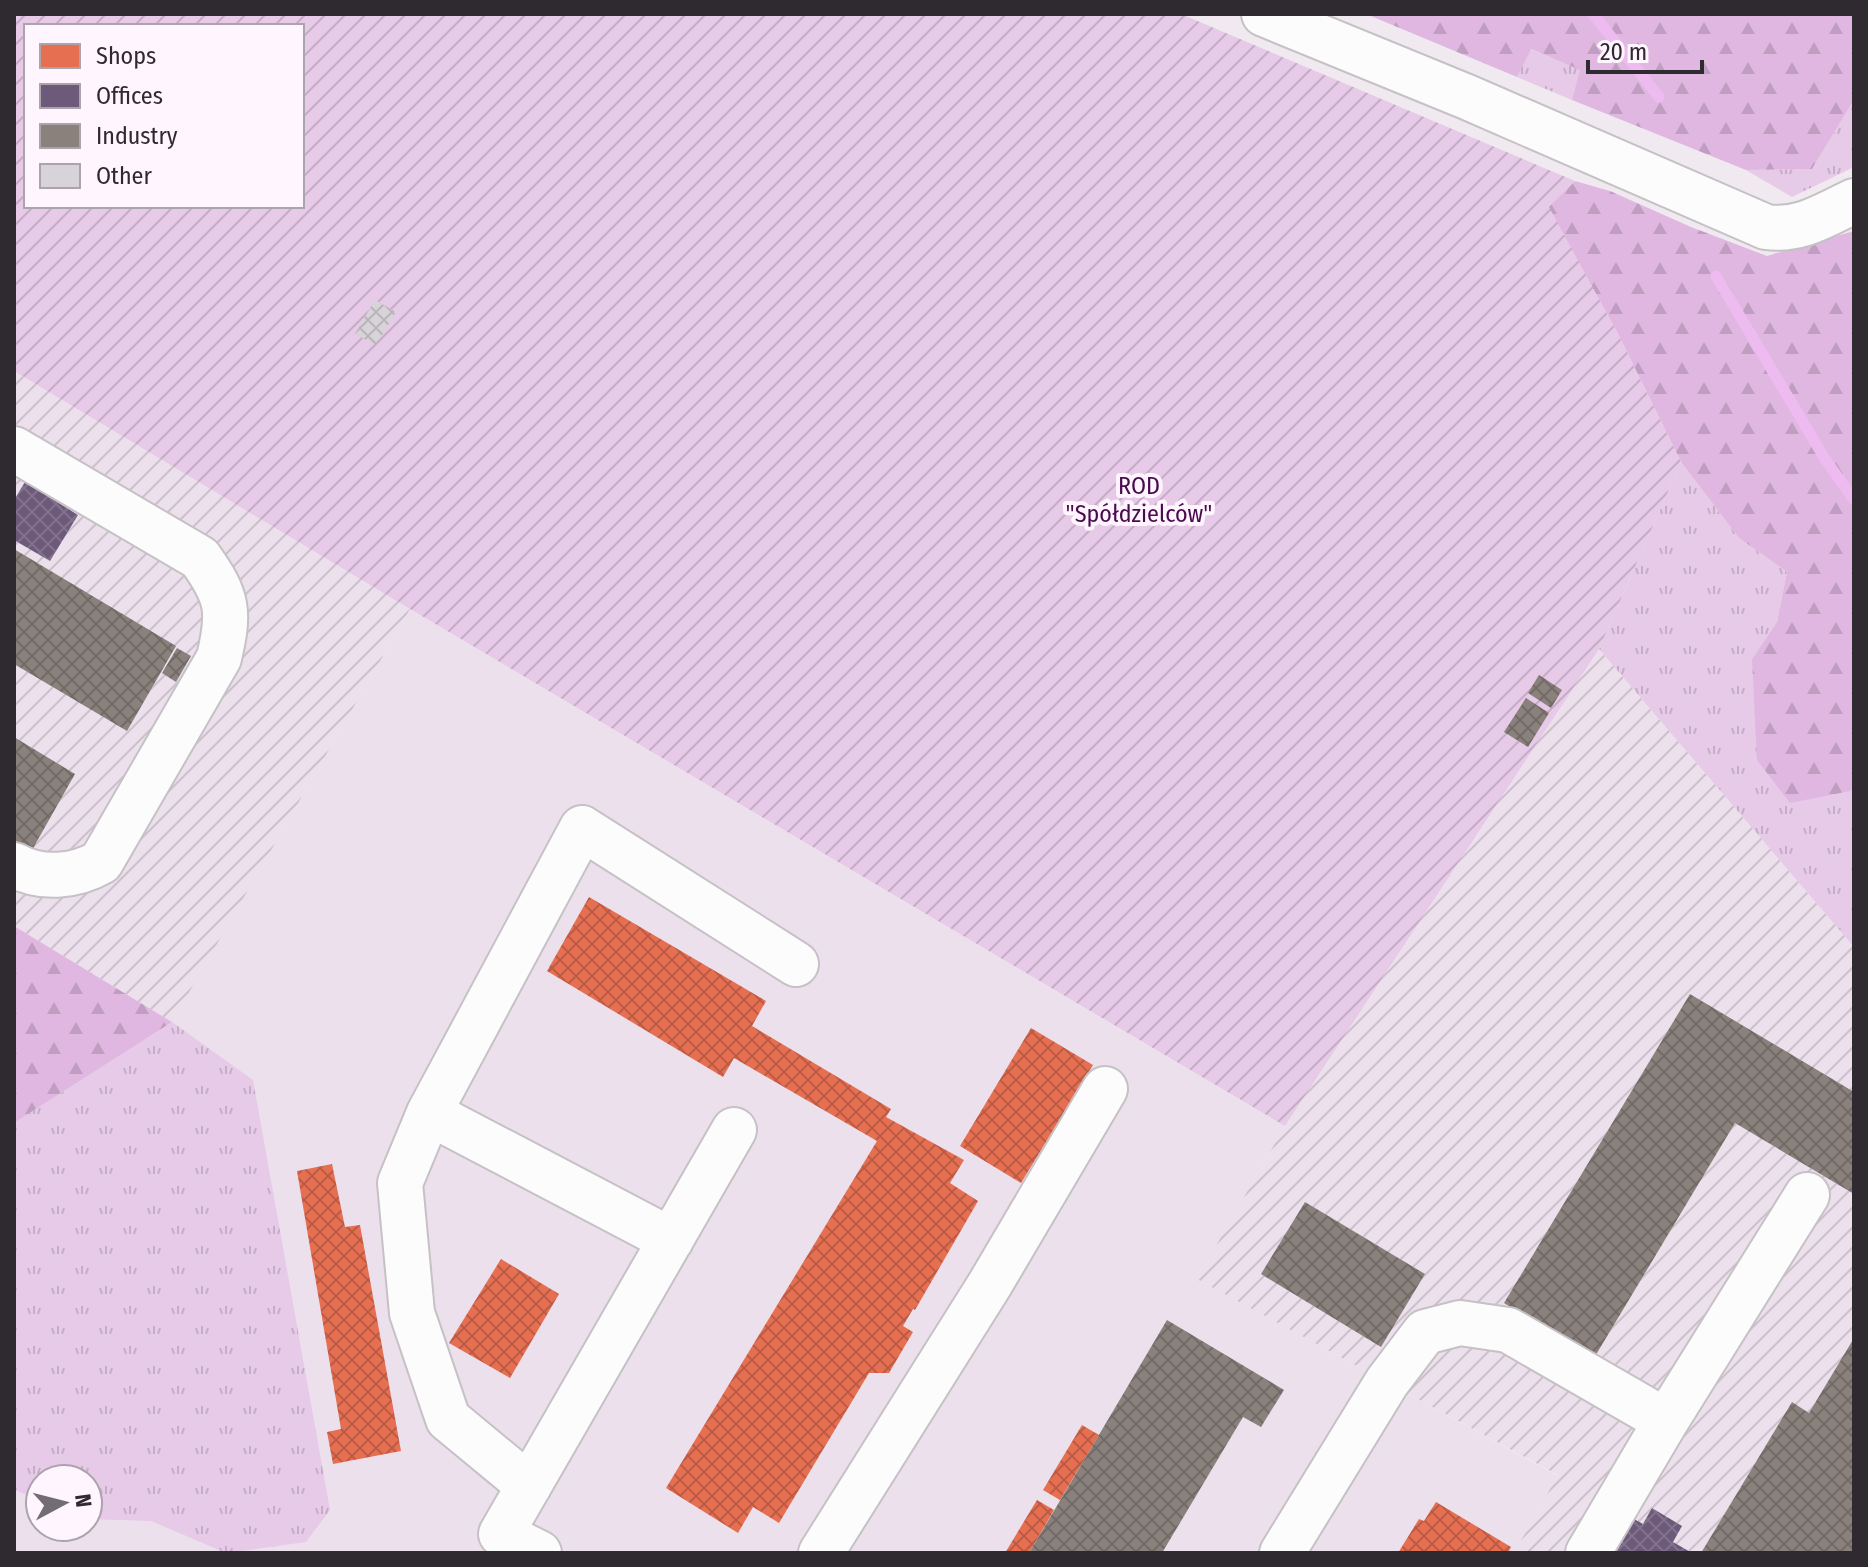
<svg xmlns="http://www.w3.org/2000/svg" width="1868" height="1567" font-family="'Fira Sans Condensed',sans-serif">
	<defs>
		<pattern id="industrial-furrows" width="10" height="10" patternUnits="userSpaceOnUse" patternTransform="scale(2)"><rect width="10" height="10" fill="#ede0ed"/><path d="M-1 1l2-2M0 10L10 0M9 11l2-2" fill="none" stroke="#ccc0cc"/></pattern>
		<pattern id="grass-tufts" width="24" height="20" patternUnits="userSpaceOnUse" patternTransform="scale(2)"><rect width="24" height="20" fill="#e7c9e8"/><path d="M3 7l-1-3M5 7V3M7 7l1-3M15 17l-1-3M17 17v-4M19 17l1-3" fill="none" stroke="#c6adc7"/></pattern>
		<pattern id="forest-firs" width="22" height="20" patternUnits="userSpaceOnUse" patternTransform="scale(2)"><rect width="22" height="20" fill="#e0b7e1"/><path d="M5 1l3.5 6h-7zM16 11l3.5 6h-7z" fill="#c09ec1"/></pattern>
		<pattern id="garden-furrows" width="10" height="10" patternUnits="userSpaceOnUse" patternTransform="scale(2)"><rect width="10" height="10" fill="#e7c9e8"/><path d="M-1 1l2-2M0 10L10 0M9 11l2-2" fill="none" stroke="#c6adc7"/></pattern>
		<pattern id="shops-cross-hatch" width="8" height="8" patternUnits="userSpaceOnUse" patternTransform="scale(2)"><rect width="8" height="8" fill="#e76f51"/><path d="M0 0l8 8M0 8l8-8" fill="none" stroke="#bc5b44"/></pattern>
		<pattern id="offices-cross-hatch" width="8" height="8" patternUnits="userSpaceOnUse" patternTransform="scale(2)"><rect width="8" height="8" fill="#6d597a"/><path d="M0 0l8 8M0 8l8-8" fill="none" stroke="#82728c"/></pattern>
		<pattern id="industry-cross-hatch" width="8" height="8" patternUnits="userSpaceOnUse" patternTransform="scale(2)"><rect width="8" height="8" fill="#8a817c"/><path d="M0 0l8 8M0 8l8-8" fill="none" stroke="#716a66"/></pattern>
		<pattern id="building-cross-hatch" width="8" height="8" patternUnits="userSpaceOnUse" patternTransform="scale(2)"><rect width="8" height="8" fill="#d8d3d8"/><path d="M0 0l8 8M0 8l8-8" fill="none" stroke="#bab5ba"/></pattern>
	</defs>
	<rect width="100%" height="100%" fill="#f0eaf0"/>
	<path fill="#ede0ed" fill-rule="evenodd" d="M410 609 1285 1126 1198 1279 1558 1476 1514 1553H14V1123L172 1021ZM40 1479H88V1527H40Z"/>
	<path fill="url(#industrial-furrows)" d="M14 371 410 609 172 1022 14 926Z
		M1599 649 1854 947V1553H1514L1558 1475 1197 1279 1285 1126Z"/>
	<path fill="url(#grass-tufts)" d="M1530 49 1581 70 1572 100 1517 77Z
		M1854 100V167L1792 197 1746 170 1812 169Z
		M1681 462 1739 538 1787 572 1777 622 1752 659 1850 791 1854 788V947L1599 649Z
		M172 1022 253 1080 330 1510 306 1542 226 1553 151 1521 88 1519V1479H40V1500L14 1490V1123Z"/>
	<path fill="url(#forest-firs)" d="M1366 14H1854V100L1812 169 1746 170 1572 100 1580 70 1531 49 1517 77Z
		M1575 181 1610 191 1691 227 1767 256 1854 231V788L1850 791 1790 803 1757 760 1752 659 1777 622 1787 572 1739 538 1681 462 1618 334 1548 207Z
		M14 926 172 1022 14 1123Z"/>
	<path fill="url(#garden-furrows)" fill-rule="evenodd" d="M14 14H1181L1575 181 1549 207 1618 334 1681 462 1599 649 1285 1126 410 609 14 371ZM26 26H302V206H26Z"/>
	<path fill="url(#shops-cross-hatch)" d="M589 897 766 1001 752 1026 891 1109 886 1117 964 1160 950 1183 978 1201 915 1310 913 1309 903 1326 913 1332 889 1373H869L779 1523 753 1507 738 1533 666 1488 877 1141 734 1058 723 1077 547 971Z
		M1031 1028 1093 1065 1021 1183 960 1146Z
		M332 1164 345 1227 360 1225 401 1451 333 1464 327 1432 341 1429 297 1171Z
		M501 1259 559 1294 510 1378 449 1343Z
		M1082 1425 1099 1435 1060 1500 1043 1490Z
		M1037 1500 1054 1510 1029 1553H1005Z
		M1436 1502 1511 1547 1508 1553H1398L1419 1519 1424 1521Z"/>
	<path fill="url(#offices-cross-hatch)" d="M25 482 78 515 50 561 14 540V500Z
		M1652 1508 1682 1526 1673 1542 1692 1553H1613L1634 1519 1643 1524Z"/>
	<path fill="url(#industry-cross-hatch)" d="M14 549 176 646 127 731 14 664Z
		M177 648 191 656 176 682 162 673Z
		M1539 675 1562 690 1551 708 1528 693Z
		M1526 698 1549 713 1528 747 1504 732Z
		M14 737 75 774 32 850 14 840Z
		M1690 994 1854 1092V1194L1735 1123 1594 1358 1504 1303Z
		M1305 1202 1425 1274 1381 1347 1261 1274Z
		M1167 1320 1284 1390 1261 1427 1243 1417 1162 1553H1029Z
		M1854 1338V1549L1852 1553H1701L1792 1402 1809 1413Z"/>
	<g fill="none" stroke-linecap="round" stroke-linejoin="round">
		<path stroke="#eebbf0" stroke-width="11" d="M1593 14 1659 97
			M1716 276 1825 459 1854 500"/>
	</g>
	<path fill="url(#building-cross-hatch)" d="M375 300 396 312 376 345 355 334Z"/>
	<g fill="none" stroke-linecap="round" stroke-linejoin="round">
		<defs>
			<path id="minor" d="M1264 14 1467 97 1766 227C1799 232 1825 215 1854 201
				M14 449 200 558C228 597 230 611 219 658L101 862C75 877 41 880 14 865
				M429 1113 671 1240
				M1666 1421 1807 1195
				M529 1486 448 1419 412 1313 400 1183 429 1113 582 828 796 964
				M539 1553 501 1534 734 1130
				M821 1553 990 1284 1105 1089
				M1282 1553 1387 1382 1425 1332 1460 1323 1508 1330 1666 1421 1588 1553"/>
		</defs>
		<use href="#minor" stroke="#c5c1c5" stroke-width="48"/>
		<use href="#minor" stroke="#fdfcfd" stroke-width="44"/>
	</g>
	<g text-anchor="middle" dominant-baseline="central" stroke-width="8" stroke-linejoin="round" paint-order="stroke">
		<g font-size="24" fill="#490a4e" stroke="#fef5fe">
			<text x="1139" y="486">ROD<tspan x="1139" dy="28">"Spółdzielców"</tspan></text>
		</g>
	</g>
	<rect width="1868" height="1567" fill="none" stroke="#2e2a2f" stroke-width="32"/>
	<rect x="24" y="24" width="280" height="184" fill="#fef5fe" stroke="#aba4ab" stroke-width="2"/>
	<rect x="40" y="44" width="40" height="24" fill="#e76f51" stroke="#aba4ab" stroke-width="2"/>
	<text x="96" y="64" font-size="24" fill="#2e2a2f">Shops</text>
	<rect x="40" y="84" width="40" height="24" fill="#6d597a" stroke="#aba4ab" stroke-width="2"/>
	<text x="96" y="104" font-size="24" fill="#2e2a2f">Offices</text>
	<rect x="40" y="124" width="40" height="24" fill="#8a817c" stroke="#aba4ab" stroke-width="2"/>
	<text x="96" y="144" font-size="24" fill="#2e2a2f">Industry</text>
	<rect x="40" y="164" width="40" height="24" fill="#d8d3d8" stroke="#aba4ab" stroke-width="2"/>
	<text x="96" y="184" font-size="24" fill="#2e2a2f">Other</text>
	<g transform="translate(64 1503) rotate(83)"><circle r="38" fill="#fef5fe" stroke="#aba4ab" stroke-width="2"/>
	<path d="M0-6L14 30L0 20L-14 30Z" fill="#726d73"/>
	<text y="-12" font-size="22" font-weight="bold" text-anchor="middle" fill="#2e2a2f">N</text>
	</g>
	<path d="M1588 60v12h114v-12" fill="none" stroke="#2e2a2f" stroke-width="4"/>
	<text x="1600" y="60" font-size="24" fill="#2e2a2f" stroke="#fef5fe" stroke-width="6" paint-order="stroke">20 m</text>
</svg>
